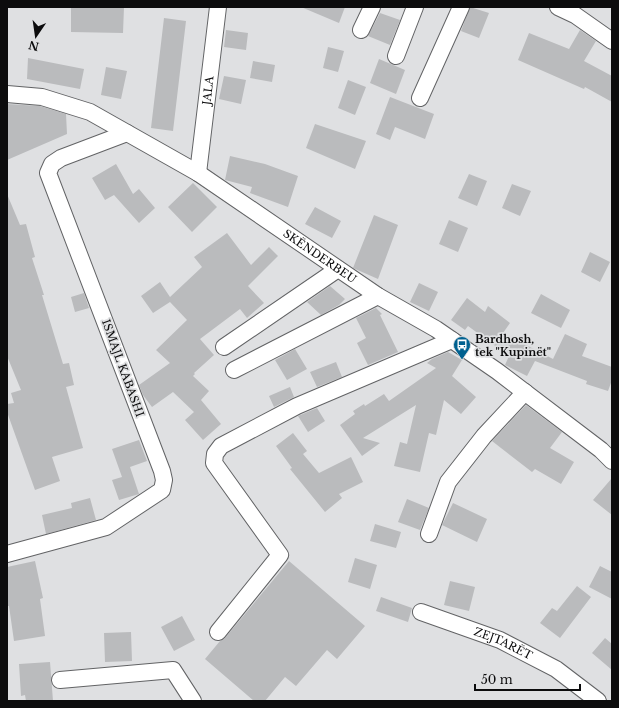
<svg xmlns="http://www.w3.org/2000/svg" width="619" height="708" font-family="'Libre Baskerville',serif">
	<rect width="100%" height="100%" fill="#dfe0e2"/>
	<path fill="#babbbd" d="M71 7H124L123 33 71 32Z
		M301 7H345L339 23Z
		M470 7 489 13 479 38 461 31Z
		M380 13 400 20 390 45 368 36Z
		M164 18 186 21 173 131 151 128Z
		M226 30 248 33 246 50 224 47Z
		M580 30 596 41 584 61 612 76V102L585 87 584 89 518 60 529 33 569 49Z
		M328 47 344 51 338 72 323 68Z
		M28 58 84 69 80 89 27 79Z
		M379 59 405 70 396 94 370 83Z
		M253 61 275 65 272 82 250 78Z
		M106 67 127 71 121 99 101 95Z
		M224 76 246 80 241 104 219 99Z
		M348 80 366 87 355 115 338 108Z
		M390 97 434 114 425 139 395 127 390 140 376 134Z
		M7 104 40 106 66 114 67 134 7 160Z
		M315 124 366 141 355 169 306 148Z
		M230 156 265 164 298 176 288 207 250 193 252 187 225 180Z
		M116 164 133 194 139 189 155 208 139 223 114 195 105 200 92 178Z
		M469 174 487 181 477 206 458 198Z
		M193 183 217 207 192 232 168 207Z
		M512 184 531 191 520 216 502 208Z
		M7 194 20 225 26 224 35 257 32 258 44 295H42L63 364 69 363 74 385 66 387 83 448 52 457 60 481 35 490 7 412V404L14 403 11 393 21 390 7 356Z
		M315 207 341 221 332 238 305 224Z
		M374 215 398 225 378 279 353 268Z
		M449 220 468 228 458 252 439 244Z
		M227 233 251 265 269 247 278 256 248 286 264 303 247 318 240 309 200 339 214 355 194 373 195 374 193 376 209 391 201 400 221 424 203 440 185 420 194 412 173 392 152 407 143 395 139 385 170 363 156 350 187 320 170 302 153 313 141 296 160 282 170 297 202 267 194 257Z
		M590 252 610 262 600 282 581 272Z
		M419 283 438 292 429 311 410 302Z
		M330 286 345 299 339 305 321 315 307 302Z
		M84 293 89 308 75 312 71 297Z
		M541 294 570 310 561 328 531 313Z
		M467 298 485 312 488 306 510 323 503 333 553 359 565 334 587 344 582 356 612 367V380L608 391 586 384 587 381 535 361 527 376 505 365 509 356 468 326 465 330 451 320Z
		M376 308 382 314 380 315 398 352 368 365 357 343 366 338 356 318Z
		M295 349 307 369 287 380 275 360Z
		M448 352 462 360 452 376 476 397 461 414 444 400 436 435 429 433 420 472 394 466 400 442 407 444 416 405 363 438 380 443 362 456 340 425 355 414 353 411 364 404 365 406 384 394 389 401 436 368 427 363 432 359Z
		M336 362 342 377 317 387 310 372Z
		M290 387 294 397 274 407 269 396Z
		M526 405 562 432 550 448 574 462 561 484 535 469 532 472 492 441Z
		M317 408 325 421 308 432 298 416Z
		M293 433 307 451 303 454 319 473 351 457 363 482 339 494 342 498 325 512 290 469 292 468 276 446Z
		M139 440 147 461 130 467 139 494 119 500 112 480 122 477 112 449Z
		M612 478V515L593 500Z
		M90 498 96 520 46 534 42 515 72 508 71 503Z
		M407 499 429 508 420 530 398 522Z
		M453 503 487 519 477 542 442 525Z
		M375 524 401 532 396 548 370 541Z
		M355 558 377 565 370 589 348 582Z
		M35 561 43 598 40 599 45 636 14 641 9 606H7V567Z
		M289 561 365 626 337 659 327 650 296 686 285 677 265 701H254L205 659 220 641 225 638Z
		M600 566 612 572V599L589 587Z
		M450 581 475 587 469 611 444 605Z
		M577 586 591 597 560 638 540 623 552 608 557 611Z
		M381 597 412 608 408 622 376 611Z
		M182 616 195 640 174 651 161 627Z
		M131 632 132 661 105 662 104 633Z
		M605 638 612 644V670L592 653Z
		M50 662 53 701H26L25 695 21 696 19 664Z"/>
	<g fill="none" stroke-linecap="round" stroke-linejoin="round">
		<defs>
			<g id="minor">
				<path d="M558 7 575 15 612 41"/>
				<path d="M361 30 372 7"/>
				<path d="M396 56 415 7"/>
				<path id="s1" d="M7 94 42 97 90 112 198 173 378 296 436 329 497 371 601 450 612 461"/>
				<path d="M420 98 461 7"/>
				<path id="s2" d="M198 173 218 7"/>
				<path d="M224 347 338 269"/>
				<path d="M234 370 378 296"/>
				<path d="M429 534 448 482 484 436 525 392"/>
				<path d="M7 554 106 527 162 490 164 480 162 471 48 173 52 164 61 158 127 133"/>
				<path id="s3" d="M421 612 500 640 556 669 598 701"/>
				<path d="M218 632 280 555 214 463 215 454 221 446 297 406 452 340"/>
				<path d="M60 680 173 670 193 701"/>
			</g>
		</defs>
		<use href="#minor" stroke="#626365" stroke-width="18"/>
		<use href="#minor" stroke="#fff" stroke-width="16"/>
	</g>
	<defs>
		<symbol id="bus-pin" viewBox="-11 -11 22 30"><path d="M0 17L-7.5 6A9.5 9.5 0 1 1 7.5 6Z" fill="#006190" stroke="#dfe0e2"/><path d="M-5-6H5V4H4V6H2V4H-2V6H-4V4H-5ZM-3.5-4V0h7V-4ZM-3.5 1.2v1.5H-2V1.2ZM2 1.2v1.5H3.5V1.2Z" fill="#fff"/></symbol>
	</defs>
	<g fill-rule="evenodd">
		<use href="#bus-pin" x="452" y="335" width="20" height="27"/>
	</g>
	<g text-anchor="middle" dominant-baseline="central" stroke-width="3.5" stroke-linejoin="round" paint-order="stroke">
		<g font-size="11" fill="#0c0c0d" stroke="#dfe0e2">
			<text stroke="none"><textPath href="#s2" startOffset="83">JALA</textPath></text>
			<text stroke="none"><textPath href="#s1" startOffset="357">SKËNDERBEU</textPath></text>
			<text transform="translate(123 368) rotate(70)">ISMAJL KABASHI</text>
			<text stroke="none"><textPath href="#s3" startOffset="88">ZEJTARËT</textPath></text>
		</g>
		<g font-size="11" font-weight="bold" fill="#0c0c0d" stroke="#dfe0e2" text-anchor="start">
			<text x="475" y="339">Bardhosh,<tspan x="475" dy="13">tek "Kupinët"</tspan></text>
		</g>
	</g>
	<rect width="619" height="708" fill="none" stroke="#0c0c0d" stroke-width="16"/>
	<g transform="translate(36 36) rotate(193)" stroke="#dfe0e2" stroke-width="3" paint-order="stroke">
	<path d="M0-3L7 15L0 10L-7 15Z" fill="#0c0c0d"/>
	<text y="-6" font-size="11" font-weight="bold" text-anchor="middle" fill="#0c0c0d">N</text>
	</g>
	<path d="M475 684v6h105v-6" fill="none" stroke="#0c0c0d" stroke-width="2"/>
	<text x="481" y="684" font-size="12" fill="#0c0c0d" stroke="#dfe0e2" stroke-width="3" paint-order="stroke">50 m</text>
</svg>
